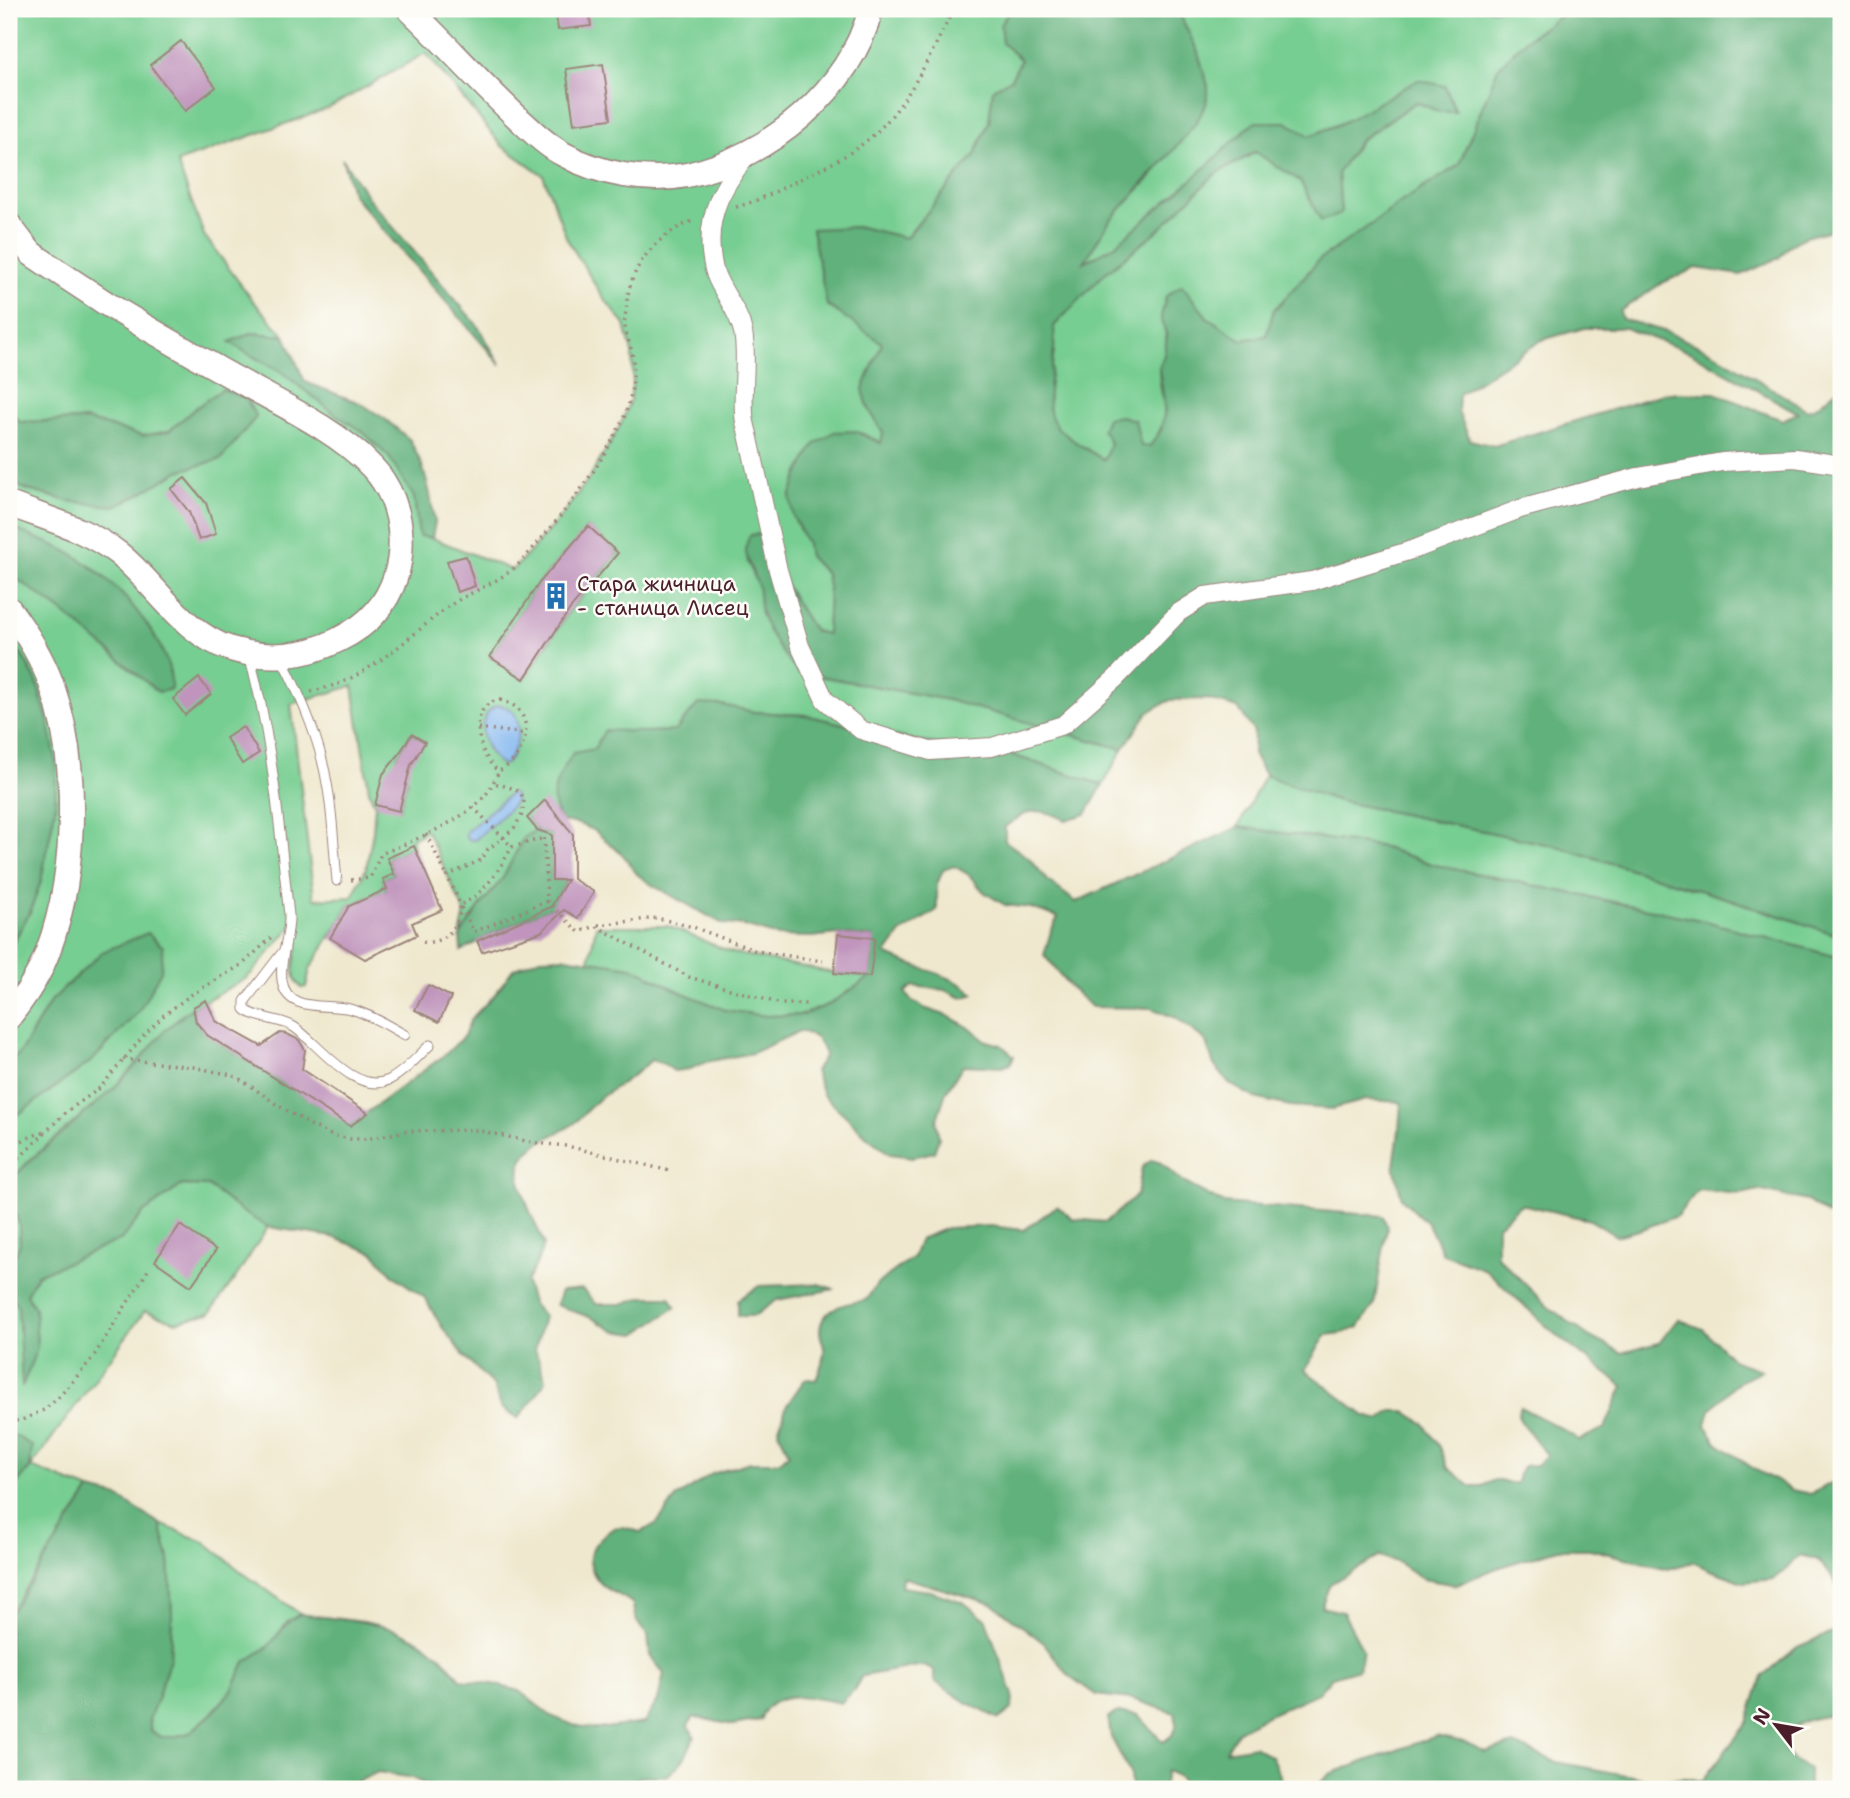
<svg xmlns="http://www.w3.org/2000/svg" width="1850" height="1798" font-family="'Shantell Sans',sans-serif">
	<rect width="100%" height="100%" fill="#fdfcf7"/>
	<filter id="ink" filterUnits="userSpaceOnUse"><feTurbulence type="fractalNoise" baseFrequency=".0143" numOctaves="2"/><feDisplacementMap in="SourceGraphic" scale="14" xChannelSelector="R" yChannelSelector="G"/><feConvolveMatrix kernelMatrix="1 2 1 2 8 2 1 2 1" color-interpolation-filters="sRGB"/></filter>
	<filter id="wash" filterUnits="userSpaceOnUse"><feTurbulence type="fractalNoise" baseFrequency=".00686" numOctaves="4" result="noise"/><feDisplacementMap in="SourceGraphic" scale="28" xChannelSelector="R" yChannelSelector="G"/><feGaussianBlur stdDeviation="1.57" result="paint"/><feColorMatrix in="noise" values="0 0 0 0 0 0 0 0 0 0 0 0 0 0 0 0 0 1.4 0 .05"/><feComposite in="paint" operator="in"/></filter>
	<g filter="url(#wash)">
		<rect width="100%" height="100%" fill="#efe8ce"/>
		<path fill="#77ce92" stroke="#60765e" stroke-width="2" fill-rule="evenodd" d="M9 9H1014L1010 10 1021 60 1011 79 993 89 989 122 975 155 906 238 860 227 812 230 827 305 883 343 863 389 868 407 883 433 882 443 856 431 793 516 807 544 809 556 826 574 829 593 827 634 814 632 787 588 748 563 758 584 761 614 798 672 948 700 1123 749 1103 785 1006 753 920 742 805 715 754 712 722 705 684 719 675 731 646 732 594 749 555 807 557 815 527 818 537 830 524 837 503 878 481 905 460 936 465 913 427 831 411 839 414 846 387 858 394 874 383 879 387 889 349 906 310 969 306 987 302 988C284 975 303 940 298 919L252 973 244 980 193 1007 179 1017 113 1089 31 1159 9 1182V1121L94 1059 51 1001 20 1053 9 1062V950L30 912 41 881 55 809 36 680 9 633V573L62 611 158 692 171 689 155 636 131 605 104 578 67 552 25 535 9 525V482L28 490 68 501 114 506 134 497 179 471 221 459 223 389 197 407 169 431 143 436 86 420 20 422 9 407ZM426 53 502 146 543 175 567 239 602 296 625 325 632 353 633 379 630 400 621 424 590 477 562 515 530 552 512 570 432 538 419 536 414 497 389 457 362 431 335 414 279 370 248 354 230 342 251 333 285 336 254 302 204 235 177 162 327 109ZM588 527 618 553 570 610 524 679 490 657 539 583ZM353 686 369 791 375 805 373 832 366 869 352 897 314 899 291 704ZM411 734 425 742 407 763V781L399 810 397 757Z
			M1177 9H1571L1525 40 1498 68 1459 165 1398 204 1274 309 1266 336 1242 340 1207 317 1182 286 1161 317C1165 330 1169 341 1164 355 1163 361 1159 365 1159 371 1160 406 1175 412 1150 446H1141L1107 436 1110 444 1104 460C1093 453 1061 435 1055 425 1042 405 1053 369 1054 348 1055 341 1054 333 1054 326L1103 275 1161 228 1214 175 1256 152 1300 181 1321 220 1341 213 1338 172 1361 140 1416 102 1440 112 1445 86 1344 122 1310 136 1286 122H1254L1194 178 1113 247 1083 263 1111 219 1151 177 1197 121 1208 86 1197 50Z
			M1265 775 1339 801 1556 846 1729 899 1841 936V958L1705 921 1435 865 1378 846 1238 827Z
			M596 926H668L733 953 834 973 870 977 830 1004 802 1015 766 1016 725 1010 683 993 589 961Z
			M182 1185 208 1186 241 1211 268 1227 236 1277 210 1313 176 1322 145 1311 31 1467 90 1490 9 1615V1494L30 1468 32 1446 9 1432V1291L18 1307 23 1385 26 1294 37 1275 122 1239 143 1213Z
			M9 1191 19 1225 20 1244 9 1270Z
			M160 1524 205 1542 243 1573 300 1614 288 1621 268 1647 245 1662 232 1690 212 1713 189 1733 173 1737H161L151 1732 149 1719 157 1699 170 1658 172 1615 169 1559Z"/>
		<path fill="#61b17c" stroke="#566854" stroke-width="2" fill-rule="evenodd" d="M1014 9H1177L1197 50 1208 86 1206 105 1197 121 1178 145 1111 219 1084 262 1113 247 1194 178 1254 122H1286L1310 136 1344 122 1418 80 1445 86 1456 112H1440L1416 102 1361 139 1338 172 1341 214 1321 221 1300 181 1255 152 1214 175 1161 228 1103 275 1054 326C1054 333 1055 341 1054 348 1053 369 1042 405 1055 424 1061 435 1093 453 1104 460L1110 444 1107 436 1102 430 1107 418 1121 416 1135 420 1141 446H1150L1161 430 1165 409 1159 368 1164 355 1167 337 1161 317 1166 296 1182 285 1207 317 1242 340 1266 336 1274 310 1320 259 1376 221 1398 204 1459 165 1498 68 1525 40 1571 9H1841V223L1827 231 1805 237 1789 246 1779 258 1741 275 1696 268 1662 283 1620 311 1622 319 1667 332 1714 353 1807 410 1816 407 1841 386V472L1837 501 1841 507V936L1729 899 1556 846 1339 801 1291 785 1265 775 1253 754 1254 732 1238 708 1207 699 1170 700 1148 712 1123 749 948 700 798 672C783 656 770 637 762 616 758 605 761 593 757 583 751 565 740 554 750 535L763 534 787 588 814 631 827 634 829 593 826 574 809 556 807 544 793 516 790 497 799 473 814 445 834 432 856 431 881 443 883 433 868 407 863 389 882 343 827 305 812 229 860 227 906 238 975 155 989 122 993 89 1011 79 1021 60 1002 43 1000 25 1010 10ZM1584 328H1625L1689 352 1798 413 1782 420 1715 393H1666L1494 446 1470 440 1458 412 1459 394 1542 340Z
			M342 158 369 199 477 325 501 365 353 195Z
			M251 333 285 336 305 382 360 403 385 419 410 440 422 465 429 490 435 522 432 538 419 536 414 497 389 457 362 431 335 414 279 370 248 354 230 342Z
			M222 389 246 398 256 417 221 459 179 471 134 497 114 506 68 501 28 490 9 482V407L20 422 86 420 143 436 169 431 197 407Z
			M9 525C29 537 49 542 68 552 110 575 154 622 169 668 171 674 171 682 171 689L158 692 62 611 9 573Z
			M9 633 36 680 49 724 56 762 55 809 41 881 30 912 9 950Z
			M698 704 722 705 754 712 805 715 920 742 1006 753 1103 785 1086 814 1066 820C1039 807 1029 808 1005 827V841L1030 859 1048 881 1076 902 1238 827 1378 846 1435 865 1705 921 1841 958V1224L1807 1201 1758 1190 1741 1194 1698 1190 1677 1216 1639 1230 1616 1236 1590 1220 1521 1204 1497 1226V1256L1547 1306 1590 1337 1621 1353 1659 1343 1678 1319 1703 1329 1734 1361 1761 1370 1734 1385 1710 1410 1706 1425 1717 1443 1754 1469 1792 1490 1811 1494 1841 1478V1593L1832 1576 1818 1560 1801 1555 1774 1579 1744 1582 1710 1570 1693 1562 1668 1569 1590 1549H1558L1497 1568 1456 1585 1423 1579 1399 1563 1380 1556 1330 1584 1321 1607 1343 1612 1363 1650 1359 1669 1332 1677 1318 1693 1262 1718 1237 1732 1226 1751 1255 1746 1272 1758 1285 1786 1295 1789H1192L1176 1775 1166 1771 1163 1789H1131L1130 1773 1111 1737 1108 1717 1118 1712 1138 1715 1163 1742C1176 1734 1178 1728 1175 1713L1132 1699 1096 1695 1068 1675 1044 1643 993 1604 902 1577 901 1587 930 1591 963 1602 986 1620 1013 1695 1012 1709 999 1719 967 1703 934 1681V1670L924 1665 862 1676 854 1690 841 1703C820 1698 780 1690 765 1710 763 1713 762 1717 760 1720L733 1725 694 1717 688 1725 694 1736C687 1757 683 1762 667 1776H642L618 1789H436L412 1778 378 1772 342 1789H9V1615L90 1490 116 1496 160 1524 169 1559 172 1615 170 1658 157 1699 149 1719 151 1732 161 1737H173L189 1733 212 1714 232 1690 245 1662 268 1647 289 1621 300 1614 364 1622 393 1629 418 1640 440 1655 461 1680 493 1684 519 1691 551 1716 573 1725 596 1729 644 1723 658 1700 664 1673 650 1656 648 1635C638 1626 634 1618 633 1604 622 1594 606 1592 597 1579 585 1561 589 1548 604 1535 608 1532 614 1527 619 1527 625 1526 634 1531 641 1532L657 1523 676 1498 712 1474 750 1462H779L789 1453 778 1431 787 1405 805 1379 816 1380C820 1370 825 1358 824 1348 823 1342 820 1337 820 1331 821 1306 847 1303 866 1300L877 1284 913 1257 920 1239 947 1228 990 1226 1024 1230 1057 1206 1073 1219 1106 1222 1137 1195 1142 1167 1152 1160 1161 1163 1183 1182 1223 1203 1383 1216 1387 1227 1374 1305 1358 1328 1342 1333 1326 1335 1305 1370 1365 1416 1380 1420 1392 1411H1405L1424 1424 1440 1447 1448 1468 1470 1486H1482L1495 1480 1507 1483H1517L1519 1473 1524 1466 1536 1465 1547 1455 1520 1420 1518 1414 1520 1407 1561 1428 1579 1440 1605 1428 1623 1386 1556 1335 1486 1270 1443 1254 1428 1224 1402 1199 1394 1166 1399 1131 1401 1102 1366 1100 1332 1109 1290 1106 1255 1098 1230 1084 1214 1065 1205 1040 1176 1018 1151 1008 1092 1007 1071 988 1044 955 1051 931 1058 917 1031 908 1005 905 984 892 969 875 954 866 943 870 937 884V910L901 933 886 954C914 969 950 972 974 994L962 998 945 990 913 986 905 992 911 1000 924 1008 948 1016 972 1029 984 1040 1001 1045 1014 1056 1010 1064 1002 1067 963 1065 946 1092 936 1122 939 1138 934 1152 913 1157 890 1154 867 1137 846 1116 823 1095 815 1071 825 1055C819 1039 817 1036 800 1031L752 1053 706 1062 690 1069 674 1071 664 1064 651 1060C635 1077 613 1087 595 1102 587 1109 581 1119 572 1125 555 1136 524 1144 520 1168 516 1188 537 1225 544 1244L537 1263 526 1282 532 1303 544 1317 535 1349 546 1380 534 1399 518 1418 501 1408 494 1386 464 1356 442 1327 424 1297 393 1275 374 1253 333 1237 268 1227 241 1211 208 1186 182 1185 143 1213 122 1239 37 1275 26 1294 35 1308 37 1348 22 1387 18 1307 9 1291V1270L20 1244 19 1225 9 1191V1182L31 1160 113 1089 135 1066 165 1030 193 1007 196 1022 207 1035 350 1125 446 1054 464 1036 471 1019 495 994 513 969 540 958 565 957 632 967 683 993 725 1010 766 1016 803 1015 830 1004 870 977 874 938 838 934 811 937 778 936 741 925 723 924 652 885 637 874 624 856 595 831 579 824 562 821C543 797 560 774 573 753L594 749 605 730 646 732 675 731Z
			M537 830 552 835V879L567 880 552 907 490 935 461 951 460 936 481 905 503 878 524 837Z
			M148 933 163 947 161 971 139 1011 94 1059 9 1121V1062L20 1053 51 1001 102 952Z
			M818 1284 834 1289 777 1300 754 1316H738V1300L759 1286Z
			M582 1289 596 1304H622L642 1297H670L676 1307 636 1334 614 1331 592 1318 556 1305 561 1291Z
			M9 1432 32 1446 30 1468 9 1494Z
			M1841 1629V1715C1818 1716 1801 1719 1785 1735L1784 1749 1793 1760 1809 1769V1789H1313L1330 1774 1436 1736 1465 1742 1485 1752 1514 1744 1556 1762 1653 1780 1687 1778 1702 1781 1747 1723 1762 1677 1797 1647Z"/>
		<path fill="#81b6f0" stroke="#666a8e" stroke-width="2" d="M497 705C528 707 520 747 506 764L502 765C483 752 472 718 497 705Z
			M510 794H514L516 800 509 809 475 840H469L466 837V832Z"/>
		<g id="blocks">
			<path fill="#c094bc" d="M555 9H589L591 26 558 30Z
				M181 41 216 87 185 111 150 65Z
				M603 64 611 119 574 124 566 69Z
				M185 478 206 503 216 534 199 540 189 512 171 489Z
				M588 526 618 553 570 609 524 679 490 657 539 583Z
				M466 556 475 586 457 592 447 561Z
				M199 678 211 694 185 715 173 699Z
				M243 727 259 753 242 764 226 738Z
				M412 734 425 742 411 765 399 811 375 805 383 774 397 757Z
				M545 800 573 834V879L594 892 578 918 564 910 541 932 482 952 477 941 551 907 567 880H552V835L537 830 527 818Z
				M414 846 442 910 412 923 417 935 365 959 330 938 349 906 387 889 383 879 394 874 387 858Z
				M838 934 875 938 870 977 834 973Z
				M428 985 451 997 439 1022 415 1010Z
				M206 1000 216 1021 261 1046 280 1033 287 1034 299 1040 305 1050 302 1069 368 1113 350 1126 207 1035 196 1022 193 1007Z
				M180 1225 216 1250 191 1286 155 1261Z"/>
		</g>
	</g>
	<g filter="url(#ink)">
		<use href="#blocks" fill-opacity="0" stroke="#9c847c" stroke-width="2"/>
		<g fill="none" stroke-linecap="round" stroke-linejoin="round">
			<defs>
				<path id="service" d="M249 655C273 740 279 828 289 915 290 937 279 958 282 980 286 1014 327 1003 350 1009 370 1014 388 1026 405 1035
					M281 657C302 699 321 742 328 789 333 819 334 850 337 881
					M285 949 245 1001V1009C254 1019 280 1018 294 1027 318 1043 355 1096 389 1080 405 1072 417 1057 430 1045"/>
				<path id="minor" d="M748 153C724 185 707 211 711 252 712 261 713 270 717 278 725 296 739 312 743 332 748 358 742 386 744 413 744 420 746 427 748 434L778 570 800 646 825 700 861 730 930 751 992 747 1063 725 1116 678 1178 613 1205 596 1312 581 1418 548 1520 509 1638 477 1722 462 1795 458 1841 465"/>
				<path id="secondary" d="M409 9C446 44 480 83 518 118 532 131 546 145 563 154 599 174 647 183 687 175 769 157 849 91 871 9
					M9 225C16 234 24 246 32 254 39 259 47 264 54 269 72 281 89 292 107 304 157 334 207 363 258 391 295 411 343 436 372 467 408 504 411 572 376 612 366 624 352 633 338 640 305 657 267 660 231 649 183 634 156 584 119 554 86 528 47 519 9 504
					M9 609C26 632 41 656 51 683 81 766 77 888 41 968 32 986 21 1002 9 1017"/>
			</defs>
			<use href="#service" stroke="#9c847c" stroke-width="11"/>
			<use href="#minor" stroke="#9c847c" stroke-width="20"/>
			<use href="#secondary" stroke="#9c847c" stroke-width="27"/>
			<path stroke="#9c847c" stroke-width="3.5" stroke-dasharray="2 5" stroke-linecap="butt" d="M736 207C759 201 779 190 800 179 822 168 845 158 865 142 907 109 930 55 954 9
				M311 692C323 688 336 686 347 680 382 663 411 636 441 612 462 595 488 587 509 572 522 563 532 549 542 538 572 503 600 466 621 424 631 403 636 377 632 352 630 344 626 335 625 327 624 322 625 316 626 311 628 267 655 235 695 220
				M500 700C540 709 528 757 499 771 477 758 466 703 500 700Z
				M478 728 526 734
				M473 807 512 847
				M426 834 447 876
				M544 838 547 901 474 932 460 905C485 894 499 870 512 847Z
				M351 880 370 878 381 854C412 841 459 823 482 799 490 791 494 781 499 771
				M547 901 579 932 596 926 689 977 781 1004H810
				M598 925 657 918 693 927 756 951 823 961
				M423 942C444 945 465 923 459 902 456 893 451 885 447 876L481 860 488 849 503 838 514 828 523 813 524 800 521 794 515 789 494 783
				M123 1059 193 1067 232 1075 245 1082 276 1104 312 1126 331 1135 350 1139H367L406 1131 477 1130 535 1143 567 1146 670 1171
				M9 1146 45 1131
				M9 1168 66 1112 100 1088 145 1034 164 1015 189 996 243 964 271 938
				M9 1422 22 1420 44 1410 60 1396 92 1359 150 1267"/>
			<use href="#service" stroke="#fff" stroke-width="9"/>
			<use href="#minor" stroke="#fff" stroke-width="18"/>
			<use href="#secondary" stroke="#fff" stroke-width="24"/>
		</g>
	</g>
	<defs>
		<symbol id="building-bare" viewBox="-9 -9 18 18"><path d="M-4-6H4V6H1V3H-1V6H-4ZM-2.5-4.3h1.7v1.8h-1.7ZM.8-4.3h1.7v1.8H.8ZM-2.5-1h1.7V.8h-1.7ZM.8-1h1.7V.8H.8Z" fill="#1f6fb2" stroke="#fdfcf7" stroke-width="2.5" paint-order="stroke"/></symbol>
	</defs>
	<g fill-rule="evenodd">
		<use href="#building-bare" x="537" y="577" width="38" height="38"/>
	</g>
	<g text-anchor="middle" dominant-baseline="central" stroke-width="5" stroke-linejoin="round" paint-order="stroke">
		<g font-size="21" fill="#4a1f2b" stroke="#fdfcf7" text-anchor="start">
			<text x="577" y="584">Стара жичница<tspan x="577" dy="24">- станица Лисец</tspan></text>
		</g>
	</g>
	<rect width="1850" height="1798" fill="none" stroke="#fdfcf7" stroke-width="35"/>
	<g transform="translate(1776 1725) rotate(301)" stroke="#fdfcf7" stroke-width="5" paint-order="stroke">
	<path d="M0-5L12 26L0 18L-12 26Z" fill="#4a1f2b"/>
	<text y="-10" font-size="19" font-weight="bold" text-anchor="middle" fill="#4a1f2b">N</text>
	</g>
</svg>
